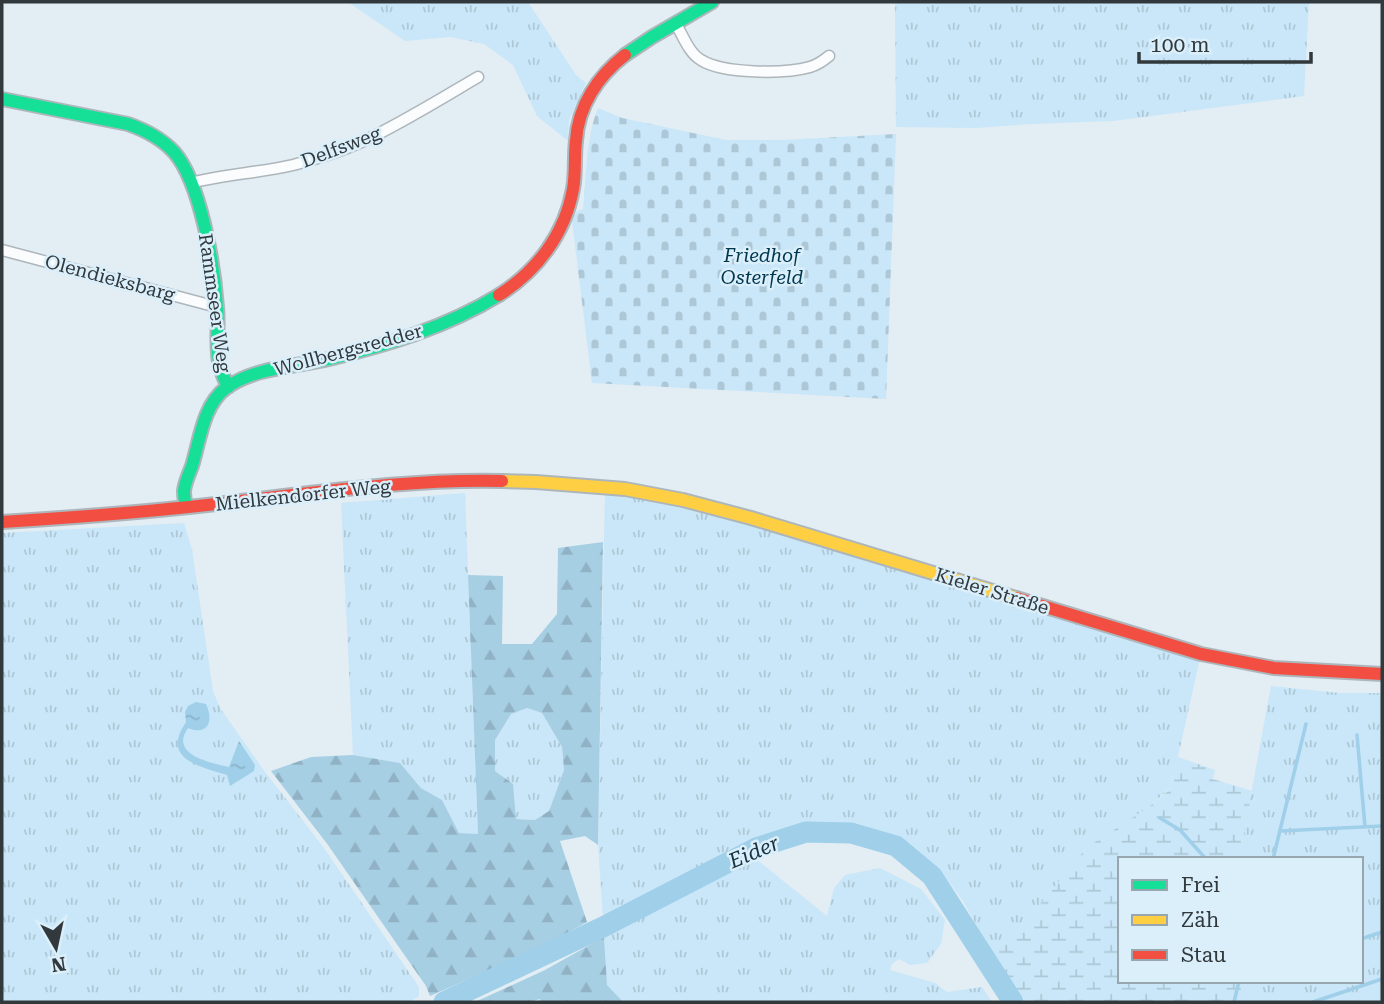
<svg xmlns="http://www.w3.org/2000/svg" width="1384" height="1004" font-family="'Roboto Serif',serif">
	<defs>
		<pattern id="grass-tufts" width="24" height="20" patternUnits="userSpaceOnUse" patternTransform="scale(1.75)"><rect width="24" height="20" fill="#c9e7f8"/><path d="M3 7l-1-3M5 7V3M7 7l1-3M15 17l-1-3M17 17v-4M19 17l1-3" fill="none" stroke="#adc7d6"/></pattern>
		<pattern id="forest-firs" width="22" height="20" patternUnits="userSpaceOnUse" patternTransform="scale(1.75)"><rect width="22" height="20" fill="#a7cfe4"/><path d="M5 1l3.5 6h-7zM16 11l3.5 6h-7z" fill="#90b2c4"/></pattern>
		<pattern id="wetland-marsh" width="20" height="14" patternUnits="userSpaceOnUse" patternTransform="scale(1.75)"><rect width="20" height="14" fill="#c9e7f8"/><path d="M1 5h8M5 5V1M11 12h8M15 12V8" fill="none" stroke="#adc7d6"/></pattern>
		<pattern id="cemetery-stones" width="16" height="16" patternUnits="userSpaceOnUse" patternTransform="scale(1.75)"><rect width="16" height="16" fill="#c9e7f8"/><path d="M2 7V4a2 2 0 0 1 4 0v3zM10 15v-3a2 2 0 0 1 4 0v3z" fill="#adc7d6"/></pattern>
		<pattern id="water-ripples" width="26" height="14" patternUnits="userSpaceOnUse" patternTransform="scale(1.75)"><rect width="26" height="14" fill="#9fcfe9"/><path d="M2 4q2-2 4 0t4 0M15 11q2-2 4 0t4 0" fill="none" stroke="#89b2c9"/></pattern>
	</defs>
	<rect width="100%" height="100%" fill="#e2edf4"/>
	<path fill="url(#grass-tufts)" d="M348 2H528L576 75 586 83 569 120 568 141 537 116 513 65 484 44 450 37 405 41Z
		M895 2H1309L1304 96 1113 121 1031 124 976 128 896 127Z
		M605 488 683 500 1201 654 1178 757 1168 790 1146 809 1087 847 1010 941 990 950 963 901 946 878 927 859 899 841 858 826 806 824 754 843 603 918 598 845Z
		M465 493 478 834 459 833 442 800 421 788 400 763 353 755 341 503Z
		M184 523 192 550 213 691 220 708 265 772 324 848 419 987V996L409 1002H2V533Z
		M1271 686 1340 693H1382V1002H1238L1246 981H1361V859H1239Z
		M527 708 542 713 562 747 564 770 549 811 535 820 516 819 513 784 495 771V740L511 714Z
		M756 859 827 916 834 888 845 875 880 868 921 889 945 920 941 944 927 963 910 965 899 959 892 964 890 970 935 983 947 992 982 987 992 1002H623L607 986 604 937Z"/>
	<path fill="url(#forest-firs)" fill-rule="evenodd" d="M603 542 598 845 585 836 560 841 587 922 541 947 430 996 426 986 328 845 271 771 311 757 353 755 400 763 421 788 442 800 459 833 478 834 468 575 503 576 502 644H532L557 614 558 548ZM527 708 542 713 562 747 564 770 549 811 535 820 516 819 513 784 495 771V740L511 714Z
		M604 937 607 985 623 1002H541L540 999 529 1002H475L545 970Z"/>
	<path fill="url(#wetland-marsh)" d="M1178 757 1215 770 1213 779 1252 791 1239 859H1120V981H1246L1238 1002H1026L990 950 1010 941 1087 847 1146 809 1168 791Z"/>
	<path fill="url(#cemetery-stones)" d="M598 108 622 118 726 140H783L896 134 886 399 592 383 572 221 576 212 583 209C587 175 585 140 598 108Z"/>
	<path fill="url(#water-ripples)" d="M196 702 206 704C210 712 213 728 200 730 198 731 189 729 188 728 169 755 211 763 229 767L239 741 255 765 254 771 230 786 227 775C198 766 161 759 186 722L185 712 188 706Z"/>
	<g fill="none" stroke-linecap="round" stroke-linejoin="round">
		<path stroke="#9fcfe9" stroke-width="3.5" d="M1357 735 1365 827
			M1160 818 1180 830 1206 859
			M1280 831 1382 826
			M1273 859 1306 724
			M1361 939 1382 932
			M1234 1002 1239 981
			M1313 1002 1382 979"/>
		<path stroke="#9fcfe9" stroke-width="21" d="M444 1002 603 927 756 848 806 832 851 833 896 846 932 876 1013 1002"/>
		<defs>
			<path id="street" d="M676 24C683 36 689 53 701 60 723 74 785 74 810 67 817 65 823 61 829 56
				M191 183C225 174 259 173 293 165 320 158 349 149 374 136 410 118 444 97 478 77
				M2 250 217 307"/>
			<path id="fast" d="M625 55 652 37 712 2
				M2 99 128 124C145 130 161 138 174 152 201 183 214 266 217 307 219 327 215 348 220 367 222 374 225 380 228 387
				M186 507C185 502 184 496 184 491 185 482 189 474 192 466 200 440 203 405 226 388 255 367 295 367 329 359 387 345 447 327 499 295"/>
			<path id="slow" d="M502 481 536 482 625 489 683 500 751 518 1016 598"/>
			<path id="jam" d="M499 295C537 271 565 234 573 189 576 173 574 157 576 141 578 106 598 76 625 55
				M2 522C82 517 162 511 241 501 328 491 415 479 502 481
				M1016 598 1201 654 1274 668 1382 674"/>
		</defs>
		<use href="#street" stroke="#adb6bb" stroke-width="13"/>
		<use href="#fast" stroke="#adb6bb" stroke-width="16"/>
		<use href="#slow" stroke="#adb6bb" stroke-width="16"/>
		<use href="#jam" stroke="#adb6bb" stroke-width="16"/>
		<use href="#street" stroke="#fbfcfd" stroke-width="10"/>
		<use href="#fast" stroke="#16e098" stroke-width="12"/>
		<use href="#slow" stroke="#ffcf43" stroke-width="12"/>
		<use href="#jam" stroke="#f24e42" stroke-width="12"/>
	</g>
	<g text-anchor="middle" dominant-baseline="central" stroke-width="5" stroke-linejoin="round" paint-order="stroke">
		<g font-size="19" fill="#31393d" stroke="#dbeffb">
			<text transform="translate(341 147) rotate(-21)">Delfsweg</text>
			<text transform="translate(110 278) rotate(15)">Olendieksbarg</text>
			<text transform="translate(215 303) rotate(82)">Rammseer Weg</text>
			<text transform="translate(348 350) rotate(-15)">Wollbergsredder</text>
			<text transform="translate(303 495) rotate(-6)">Mielkendorfer Weg</text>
			<text transform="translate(992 591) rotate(17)">Kieler Straße</text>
		</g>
		<g font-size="19" font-style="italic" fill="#00374e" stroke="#dbeffb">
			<text x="762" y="255">Friedhof<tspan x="762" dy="22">Osterfeld</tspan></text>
		</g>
		<g font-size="21" font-style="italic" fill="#153341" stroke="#dbeffb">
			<text transform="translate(754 852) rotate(-23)">Eider</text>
		</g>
	</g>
	<rect width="1384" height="1004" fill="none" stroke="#31393d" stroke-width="7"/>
	<rect x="1118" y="857" width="245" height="126" fill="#dbeffb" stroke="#97a6af" stroke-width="2"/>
	<rect x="1132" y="880" width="35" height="10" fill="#16e098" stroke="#97a6af" stroke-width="2"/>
	<text x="1181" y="892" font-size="21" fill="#31393d">Frei</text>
	<rect x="1132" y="915" width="35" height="10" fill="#ffcf43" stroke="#97a6af" stroke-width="2"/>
	<text x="1181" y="927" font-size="21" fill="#31393d">Zäh</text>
	<rect x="1132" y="950" width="35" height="10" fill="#f24e42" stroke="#97a6af" stroke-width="2"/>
	<text x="1181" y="962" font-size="21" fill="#31393d">Stau</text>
	<g transform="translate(56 948) rotate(171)" stroke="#dbeffb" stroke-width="5" paint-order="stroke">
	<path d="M0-5L12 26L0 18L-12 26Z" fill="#31393d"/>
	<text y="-10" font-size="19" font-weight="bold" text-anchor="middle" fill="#31393d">N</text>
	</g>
	<path d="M1139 52v10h172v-10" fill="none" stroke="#31393d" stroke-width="3.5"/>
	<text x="1150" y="52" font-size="21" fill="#31393d" stroke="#dbeffb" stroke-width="5" paint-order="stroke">100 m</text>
</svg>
